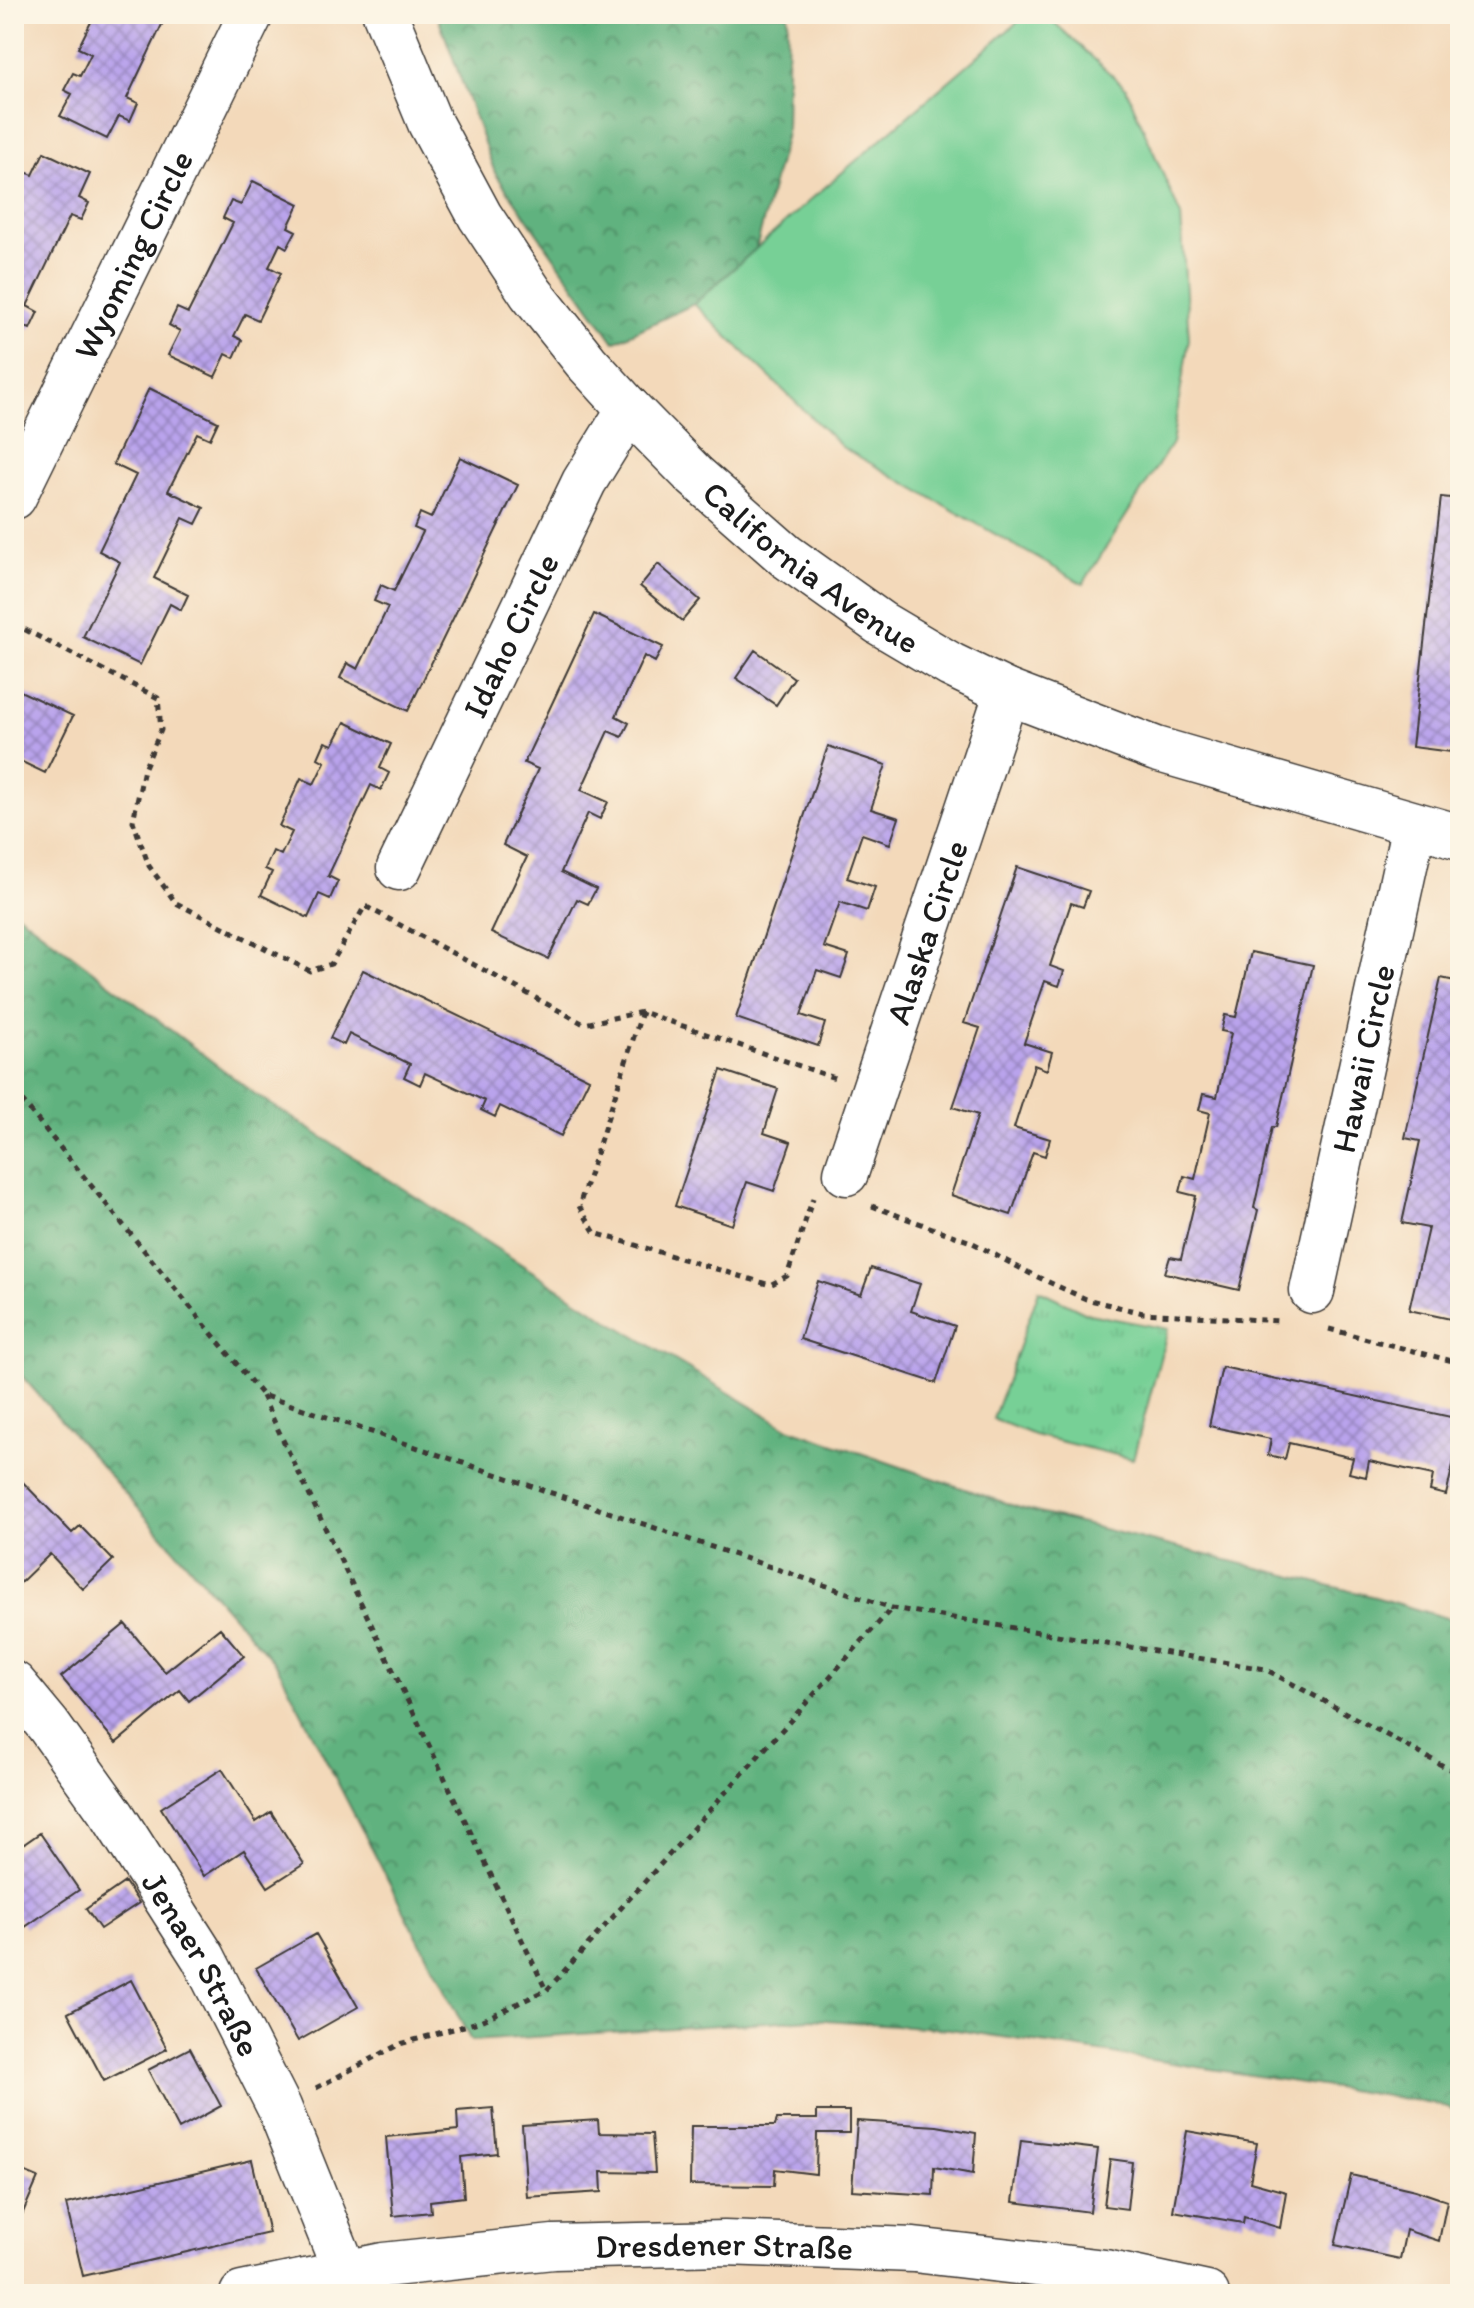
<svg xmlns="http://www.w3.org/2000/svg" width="1474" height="2308" font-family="Itim,sans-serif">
	<defs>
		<pattern id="forest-crowns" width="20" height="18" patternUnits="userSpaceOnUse" patternTransform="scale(2)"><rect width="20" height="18" fill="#61b27f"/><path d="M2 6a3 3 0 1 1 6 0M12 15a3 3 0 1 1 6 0" fill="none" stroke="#4f9067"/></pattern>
		<pattern id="park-tufts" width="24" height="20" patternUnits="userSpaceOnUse" patternTransform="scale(2)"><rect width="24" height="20" fill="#77d096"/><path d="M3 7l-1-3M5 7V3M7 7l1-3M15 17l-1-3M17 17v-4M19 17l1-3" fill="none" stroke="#66b281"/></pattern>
		<pattern id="building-cross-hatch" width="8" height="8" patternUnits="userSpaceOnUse" patternTransform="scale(2)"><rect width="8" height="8" fill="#b9a3ec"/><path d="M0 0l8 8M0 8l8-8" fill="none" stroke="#9684be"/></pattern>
	</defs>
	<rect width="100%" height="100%" fill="#fcf5e5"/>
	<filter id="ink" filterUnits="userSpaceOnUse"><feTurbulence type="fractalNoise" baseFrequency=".0125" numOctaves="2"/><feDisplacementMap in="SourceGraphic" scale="16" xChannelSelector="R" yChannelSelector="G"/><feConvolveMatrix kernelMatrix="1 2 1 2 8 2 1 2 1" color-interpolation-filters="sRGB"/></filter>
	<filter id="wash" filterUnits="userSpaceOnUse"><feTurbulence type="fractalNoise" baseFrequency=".006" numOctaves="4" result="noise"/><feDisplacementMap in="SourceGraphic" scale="32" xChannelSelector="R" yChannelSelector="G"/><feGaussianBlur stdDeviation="1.8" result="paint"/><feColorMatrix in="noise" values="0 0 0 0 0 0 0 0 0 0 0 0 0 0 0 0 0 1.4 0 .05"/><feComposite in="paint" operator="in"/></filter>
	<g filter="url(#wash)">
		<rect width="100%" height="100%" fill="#f3d9ba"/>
		<path fill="url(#forest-crowns)" stroke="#3e674e" stroke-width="2" d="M437 14H788L786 134 756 249 694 304 614 342 495 173Z
			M14 911 255 1094 613 1323 788 1428 1023 1509 1375 1597 1460 1622V2112L1432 2103 950 2029 812 2019 471 2041 278 1667 14 1367Z"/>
		<path fill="url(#park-tufts)" stroke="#4a7659" stroke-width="2" d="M1039 1290 1089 1314 1168 1329 1133 1459 1034 1435 993 1419Z"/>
		<path fill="#77d096" stroke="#4a7659" stroke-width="2" d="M1027 14H1045L1126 88 1181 216 1189 339 1172 443 1083 584 842 447 694 304 816 195Z"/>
		<g id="blocks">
			<path fill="url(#building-cross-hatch)" d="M95 14H167L127 98 138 103 130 121 119 116 107 139 60 116 72 94 64 90 73 73 80 76 91 54 78 48Z
				M44 152 90 174 79 198 89 203 81 220 70 216 27 306 38 312 30 329 18 324 14 333V213L24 192 17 188 25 172 33 175Z
				M253 181 299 204 288 227 296 231 287 248 280 244 269 267 281 273 258 320 245 314 234 336 242 340 234 358 226 354 215 377 168 355 180 331 169 325 177 308 188 313 233 223 223 218 231 201 241 205Z
				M149 388 218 422 210 439 197 433 168 491 204 508 196 524 183 518 154 578 188 595 181 610 170 604 140 665 83 637 120 562 99 551 136 475 113 464Z
				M460 457 518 485 408 711 340 678 347 663 358 669 388 607 374 601 381 585 394 591 423 532 414 528 420 513 431 518Z
				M1441 497 1460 499V753L1412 747Z
				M658 564 700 600 682 621 640 586Z
				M594 614 663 647 655 662 644 656 616 716 629 723 622 737 608 731 581 790 608 802 600 819 588 813 561 872 596 889 588 904 577 899 548 959 491 933 527 857 503 845 538 769 524 763Z
				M755 650 794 678 776 705 736 678Z
				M14 688 73 716 45 773 14 758Z
				M345 722 391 744 380 768 389 773 381 790 371 785 328 876 338 881 330 899 319 894 308 918 261 895 272 872 265 869 273 851 281 855 292 832 279 826 301 778 314 784 325 762 318 758 325 742 333 745Z
				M828 746 886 765 871 809 899 818 890 844 862 834 847 878 875 887 867 911 840 902 824 947 849 955 841 978 817 970 801 1015 825 1023 818 1046 736 1018Z
				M1017 867 1089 891 1083 907 1071 903 1050 966 1064 971 1059 986 1045 981 1024 1043 1052 1052 1047 1070 1034 1065 1014 1128 1050 1139 1045 1156 1033 1152 1011 1215 951 1195 978 1115 953 1107 980 1028 964 1023Z
				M1251 952 1313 965 1276 1127H1272L1254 1208 1258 1210 1239 1290 1165 1273 1170 1257 1181 1259 1196 1196 1180 1192 1184 1176 1195 1179 1210 1113 1199 1110 1203 1094 1217 1097 1231 1033 1221 1031 1225 1015 1236 1017Z
				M363 970 589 1079 561 1136 500 1106 495 1117 481 1110 485 1101 425 1073 420 1085 404 1077 410 1064 349 1034 344 1045 330 1038Z
				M1441 978 1460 982V1321L1409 1310 1428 1228 1402 1223 1420 1141 1405 1138Z
				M721 1070 778 1089 764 1133 791 1142 774 1191 747 1182 732 1225 675 1206Z
				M871 1268 920 1284 911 1311 955 1326 936 1383 800 1339 818 1281 861 1295Z
				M1222 1367 1460 1419V1435L1446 1495 1430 1491 1433 1475 1369 1461 1366 1477 1349 1473 1353 1458 1289 1443 1285 1459 1268 1455 1271 1439 1209 1426Z
				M14 1473 72 1533 80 1526 113 1560 83 1589 50 1554 14 1589Z
				M125 1624 165 1672 220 1628 244 1656 189 1701 180 1690 116 1743 61 1677Z
				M222 1769 256 1822 271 1812 304 1864 268 1887 244 1850 204 1876 161 1808Z
				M40 1833 79 1890 25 1927 16 1913 14 1914V1851Z
				M125 1882 139 1903 100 1929 86 1909Z
				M316 1934 358 2007 298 2041 256 1968Z
				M131 1980 167 2049 104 2081 68 2013Z
				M190 2048 221 2106 179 2129 148 2070Z
				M493 2108 497 2153 461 2157 464 2197 430 2201 431 2212 393 2216 386 2137 458 2130 457 2111Z
				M817 2111H849V2133H817L816 2174 775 2169 774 2186 690 2185 691 2126H775L777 2119H817Z
				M598 2120 599 2133 652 2134 655 2173 601 2172 602 2192 527 2197 522 2125Z
				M857 2121 937 2126 976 2133 973 2174 934 2167 933 2195 852 2190Z
				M1187 2131 1257 2143 1250 2182 1286 2192 1280 2228 1244 2217 1243 2223 1173 2211Z
				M1021 2140 1098 2149 1090 2212 1013 2202Z
				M1110 2159 1132 2162 1127 2209 1104 2206Z
				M252 2160 269 2233 83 2276 66 2204Z
				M14 2168 38 2178 14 2233Z
				M1351 2175 1415 2190 1447 2201 1439 2241 1406 2230 1400 2259 1335 2245Z"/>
		</g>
	</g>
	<g filter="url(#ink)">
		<use href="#blocks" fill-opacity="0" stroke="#3c3834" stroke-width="2"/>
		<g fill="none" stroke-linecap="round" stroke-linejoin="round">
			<defs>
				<g id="minor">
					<path id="s1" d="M385 14 430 123 480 216 531 293 586 362 629 409 695 476 786 556 880 623 951 665 1007 692 1156 749 1460 837"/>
					<path id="s2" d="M14 497 251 14"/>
					<path id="s3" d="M399 868 584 482 629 409"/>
					<path id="s4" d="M846 1173 1007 692"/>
					<path id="s5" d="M1312 1291 1414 825"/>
					<path id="s6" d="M14 1684 48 1725 113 1816 203 1957 279 2107 345 2271"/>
					<path id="s7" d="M242 2294 383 2265 553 2247 724 2243 914 2250 1105 2272 1207 2294"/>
				</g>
			</defs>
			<use href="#minor" stroke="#3c3834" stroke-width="47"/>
			<path stroke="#3c3834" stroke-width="5" stroke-dasharray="6 6" stroke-linecap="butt" d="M14 624 158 698 161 730 144 769 133 821 149 866 176 903 310 971 331 964 365 906 584 1024 642 1012 835 1078
				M642 1012 579 1206 595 1233 770 1285 787 1276 813 1198
				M14 1091 262 1395 892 1608 1265 1669 1460 1775
				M872 1206 971 1242 1031 1274 1086 1299 1143 1313 1280 1321
				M1329 1329 1460 1363
				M262 1396 546 1990
				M316 2088 400 2044 478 2022 547 1990 892 1608"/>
			<use href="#minor" stroke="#fff" stroke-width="44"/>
		</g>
	</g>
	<g text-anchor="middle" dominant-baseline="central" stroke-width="7" stroke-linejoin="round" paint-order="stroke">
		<g font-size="34" fill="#1c1c1c" stroke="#fcf5e5">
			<text stroke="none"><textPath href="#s2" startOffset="270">Wyoming Circle</textPath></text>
			<text stroke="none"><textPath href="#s1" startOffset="710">California Avenue</textPath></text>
			<text stroke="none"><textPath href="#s3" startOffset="258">Idaho Circle</textPath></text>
			<text stroke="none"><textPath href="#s4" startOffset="254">Alaska Circle</textPath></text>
			<text stroke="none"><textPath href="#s5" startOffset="238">Hawaii Circle</textPath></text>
			<text stroke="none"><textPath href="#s6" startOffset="338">Jenaer Straße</textPath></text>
			<text stroke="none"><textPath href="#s7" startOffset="486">Dresdener Straße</textPath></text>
		</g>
	</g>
	<rect width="1474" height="2308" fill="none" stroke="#fcf5e5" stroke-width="48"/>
</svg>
